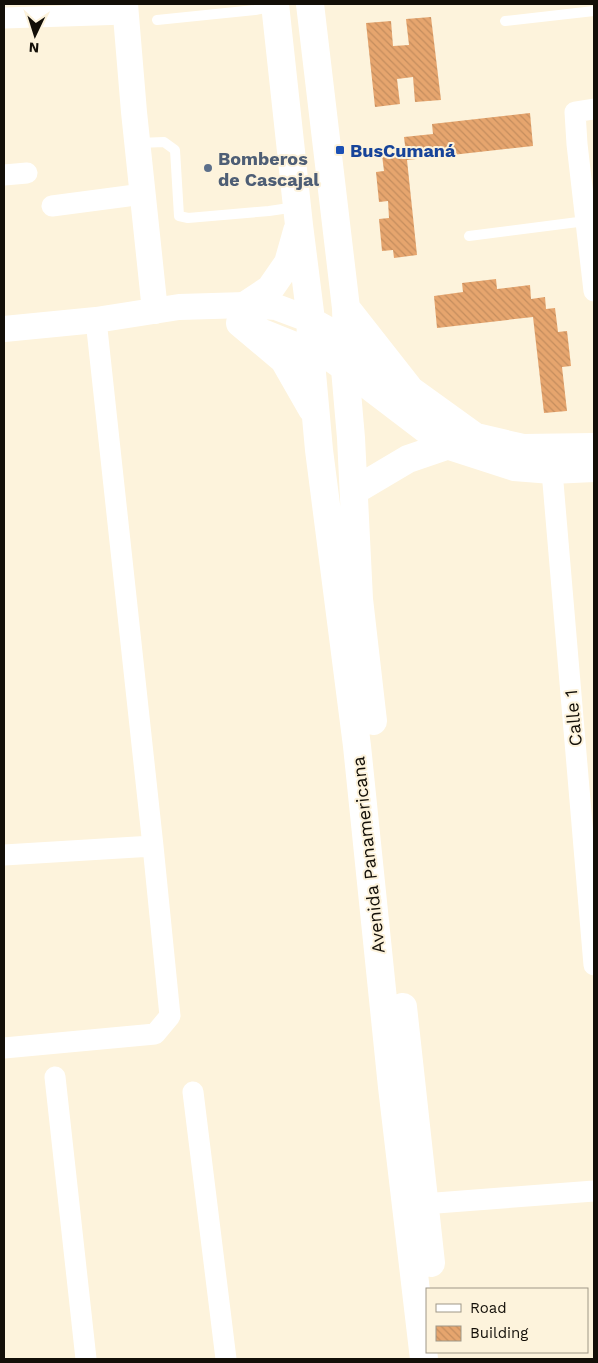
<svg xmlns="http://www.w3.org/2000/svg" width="598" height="1363" font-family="'Work Sans',sans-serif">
	<defs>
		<pattern id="building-back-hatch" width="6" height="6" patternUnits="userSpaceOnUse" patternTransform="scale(1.25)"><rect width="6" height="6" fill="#e6a56e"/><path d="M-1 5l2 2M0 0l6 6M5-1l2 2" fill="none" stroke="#c48d5e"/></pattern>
	</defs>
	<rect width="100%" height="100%" fill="#fdf3dc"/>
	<path fill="url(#building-back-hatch)" d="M431 17 441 100 415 102 413 77 397 79 400 104 375 107 366 23 391 21 393 46 409 45 406 19Z
		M530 113 533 146 407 160 417 255 394 258 393 250 382 251 379 219 389 218 388 201 379 202 376 172 384 171 382 155 406 153 404 137 433 134 432 124Z
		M496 279 497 289 530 285 531 299 545 297 546 309 555 308 558 332 567 331 571 366 562 367 567 411 544 413 533 317 437 328 434 296 463 292 462 283Z"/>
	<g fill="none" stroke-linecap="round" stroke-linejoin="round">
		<path stroke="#fff" stroke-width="10" d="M157 20 255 10 275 6
			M505 21 594 11
			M139 143 164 142 175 150 179 216 188 218 269 211 296 207
			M469 236 586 221"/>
		<path stroke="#fff" stroke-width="21" d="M4 18 126 14
			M594 109 575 112 577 144 594 291
			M4 175 27 173
			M52 206 143 194
			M552 471 594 965
			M4 855 153 846
			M4 1048 155 1034 170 1016 153 846 96 320
			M55 1077 86 1359
			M193 1092 226 1359
			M410 1205 594 1191"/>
		<path stroke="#fff" stroke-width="26" d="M125 4 134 112 155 311
			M248 326 310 351 324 354 345 369 446 446 514 468 552 471 594 469
			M4 329 96 320 179 307 246 305 276 307 311 320 347 340 408 387 476 436 523 447 594 446"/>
		<path stroke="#fff" stroke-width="28" d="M275 4 299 225 311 320 310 351 319 450 357 746 392 1087 424 1359
			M310 4 346 308 347 340 345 369 351 438 359 599 373 721
			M246 305 270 289 288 263 297 231
			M346 308 408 387
			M240 323 284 360 312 409
			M354 491 408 459 446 446
			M403 1007 431 1263"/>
	</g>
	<rect fill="#1a4fb4" stroke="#fdf3dc" stroke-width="2" x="335" y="145" width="10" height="10" rx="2.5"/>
	<circle fill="#5c6f8a" stroke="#fdf3dc" stroke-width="2" cx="208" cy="168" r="5"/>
	<g text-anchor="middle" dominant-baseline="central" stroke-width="4" stroke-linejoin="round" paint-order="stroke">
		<g font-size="18" font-weight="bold" fill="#164399" stroke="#fdf3dc" text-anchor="start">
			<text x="350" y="150">BusCumaná</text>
		</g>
		<g font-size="18" font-weight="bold" fill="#4e5e75" stroke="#fdf3dc" text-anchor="start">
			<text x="218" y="158">Bomberos<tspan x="218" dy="21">de Cascajal</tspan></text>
		</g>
		<g font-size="18" fill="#130f08" stroke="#fdf3dc">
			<text transform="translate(573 718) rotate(-95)">Calle 1</text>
			<text transform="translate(368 855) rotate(-96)">Avenida Panamericana</text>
		</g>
	</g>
	<rect width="598" height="1363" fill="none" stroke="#130f08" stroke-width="10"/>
	<rect x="426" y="1288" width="162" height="65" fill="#fdf3dc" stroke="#9f9887"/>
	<rect x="436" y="1304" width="25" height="8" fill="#ffffff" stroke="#9f9887"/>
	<text x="470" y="1313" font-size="15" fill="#130f08">Road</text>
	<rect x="436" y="1326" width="25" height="15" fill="url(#building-back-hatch)" stroke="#9f9887"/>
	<text x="470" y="1338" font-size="15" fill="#130f08">Building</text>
	<g transform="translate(35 35) rotate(184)" stroke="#fdf3dc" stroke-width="4" paint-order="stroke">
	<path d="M0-4L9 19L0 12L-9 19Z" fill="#130f08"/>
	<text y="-8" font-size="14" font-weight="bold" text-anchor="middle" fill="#130f08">N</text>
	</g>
</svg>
